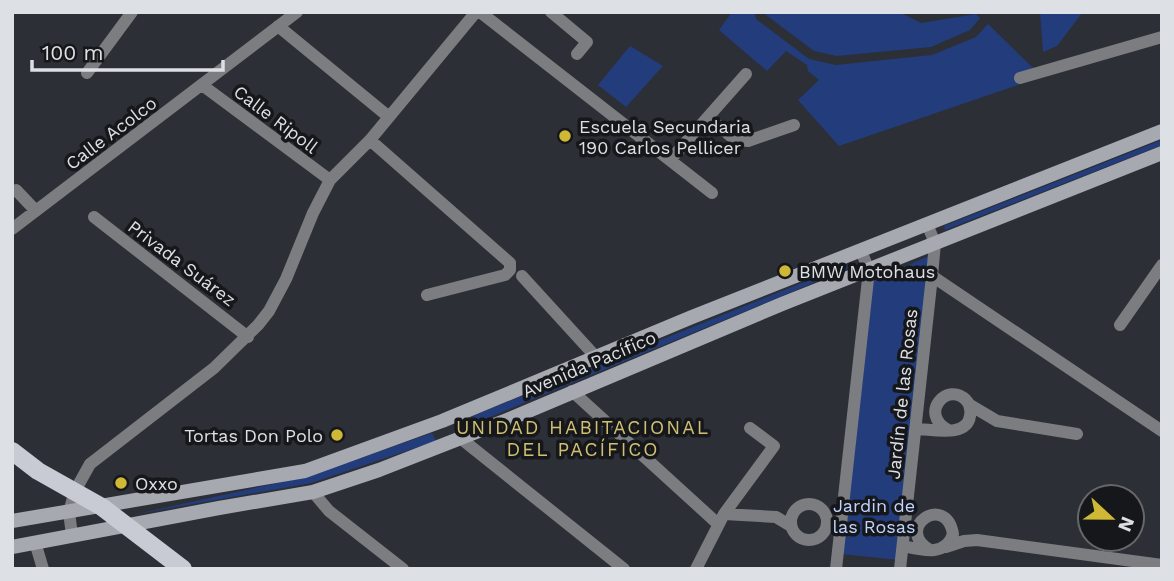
<svg xmlns="http://www.w3.org/2000/svg" width="1174" height="581" font-family="'Work Sans',sans-serif">
	<rect width="100%" height="100%" fill="#2c2f36"/>
	<path fill="#233c7b" d="M732 12H758L755 15 756 19 809 59 836 65 932 55 976 37 988 24 1034 69 1047 75 839 146 798 100 819 80 808 71 807 65 786 51 767 71 719 30Z
		M762 12H899L921 23 976 14 980 18 970 30 931 47 837 56 814 51Z
		M1040 12H1082V13L1057 46 1043 52Z
		M630 46 663 66 626 107 598 85Z
		M1162 140V145L945 230 944 226Z
		M929 256 899 560 841 554 870 282Z
		M859 264 454 432 475 415 844 266Z
		M432 433 436 441 311 483 132 515 309 476Z"/>
	<g fill="none" stroke-linecap="round" stroke-linejoin="round">
		<path stroke="#7b7d81" stroke-width="12" d="M480 12 712 193
			M551 12 587 42 577 54
			M278 26 389 117
			M87 73 132 12
			M1020 78 1162 37
			M202 85 330 180
			M708 117 734 139 748 141 794 125
			M370 140 510 263V270L505 275 427 295
			M670 160 746 74
			M16 190 36 211
			M94 217 248 337
			M12 229 297 12
			M522 276 595 356
			M932 276 1162 431
			M1120 325 1162 265
			M572 391 718 524
			M970 405 997 421 1077 434
			M916 429C932 429 967 438 970 416 971 410 970 404 966 400 948 381 918 413 948 430
			M459 437 624 569
			M313 492 329 511 403 569
			M791 522a18 18 0 1 1 36 0a18 18 0 1 1-36 0Z
			M724 514 776 517 791 526
			M72 535 69 512 75 491 90 464 214 368 258 325 269 311 286 279 313 213 330 180 370 140 476 12
			M35 542 43 569
			M903 546C922 550 946 557 953 534 946 492 893 528 930 550
			M946 547 964 541 977 540 1162 565
			M696 569 724 514 774 446 750 428
			M836 569 869 270 861 251
			M900 569 932 276 935 243 927 224"/>
		<path stroke="#a6a9af" stroke-width="14" d="M12 521 305 471 442 421 692 317 1162 131
			M12 547 219 508 313 492 379 470 507 420 782 304 1162 153"/>
		<path stroke="#c8cbd3" stroke-width="18" d="M12 451 38 471 102 507 183 569"/>
	</g>
	<g fill="#d0b837" stroke="#16171a" stroke-width="2.5">
		<circle cx="565" cy="136" r="7"/>
		<circle cx="785" cy="271" r="7"/>
		<circle cx="337" cy="435" r="7"/>
		<circle cx="121" cy="483" r="7"/>
	</g>
	<g text-anchor="middle" dominant-baseline="central" stroke-width="7" stroke-linejoin="round" paint-order="stroke">
		<g font-size="18" fill="#dde0e4" stroke="#16171a">
			<text transform="translate(276 119) rotate(37)">Calle Ripoll</text>
			<text transform="translate(111 133) rotate(-37)">Calle Acolco</text>
			<text transform="translate(182 263) rotate(37)">Privada Suárez</text>
			<text transform="translate(589 364) rotate(-23)">Avenida Pacífico</text>
			<text transform="translate(902 394) rotate(-84)">Jardín de las Rosas</text>
		</g>
		<g font-size="18" fill="#dde0e4" stroke="#16171a" text-anchor="start">
			<text x="579" y="126">Escuela Secundaria<tspan x="579" dy="21">190 Carlos Pellicer</tspan></text>
			<text x="799" y="271">BMW Motohaus</text>
			<text x="323" y="435" text-anchor="end">Tortas Don Polo</text>
			<text x="135" y="483">Oxxo</text>
		</g>
		<g font-size="18" fill="#c0d4fe" stroke="#16171a">
			<text x="874" y="505">Jardin de<tspan x="874" dy="21">las Rosas</tspan></text>
		</g>
		<g font-size="19" letter-spacing="2" fill="#d0c073" stroke="#16171a">
			<text x="583" y="427">UNIDAD HABITACIONAL<tspan x="583" dy="22">DEL PACÍFICO</tspan></text>
		</g>
	</g>
	<rect width="1174" height="581" fill="none" stroke="#dde0e4" stroke-width="28"/>
	<g transform="translate(1111 518) rotate(112)"><circle r="33" fill="#16171a" stroke="#66676b" stroke-width="2"/>
	<path d="M0-5L12 26L0 18L-12 26Z" fill="#d0b837"/>
	<text y="-10" font-size="19" font-weight="bold" text-anchor="middle" fill="#dde0e4">N</text>
	</g>
	<path d="M32 60v10h191v-10" fill="none" stroke="#dde0e4" stroke-width="3.5"/>
	<text x="42" y="60" font-size="21" fill="#dde0e4" stroke="#16171a" stroke-width="5" paint-order="stroke">100 m</text>
</svg>
